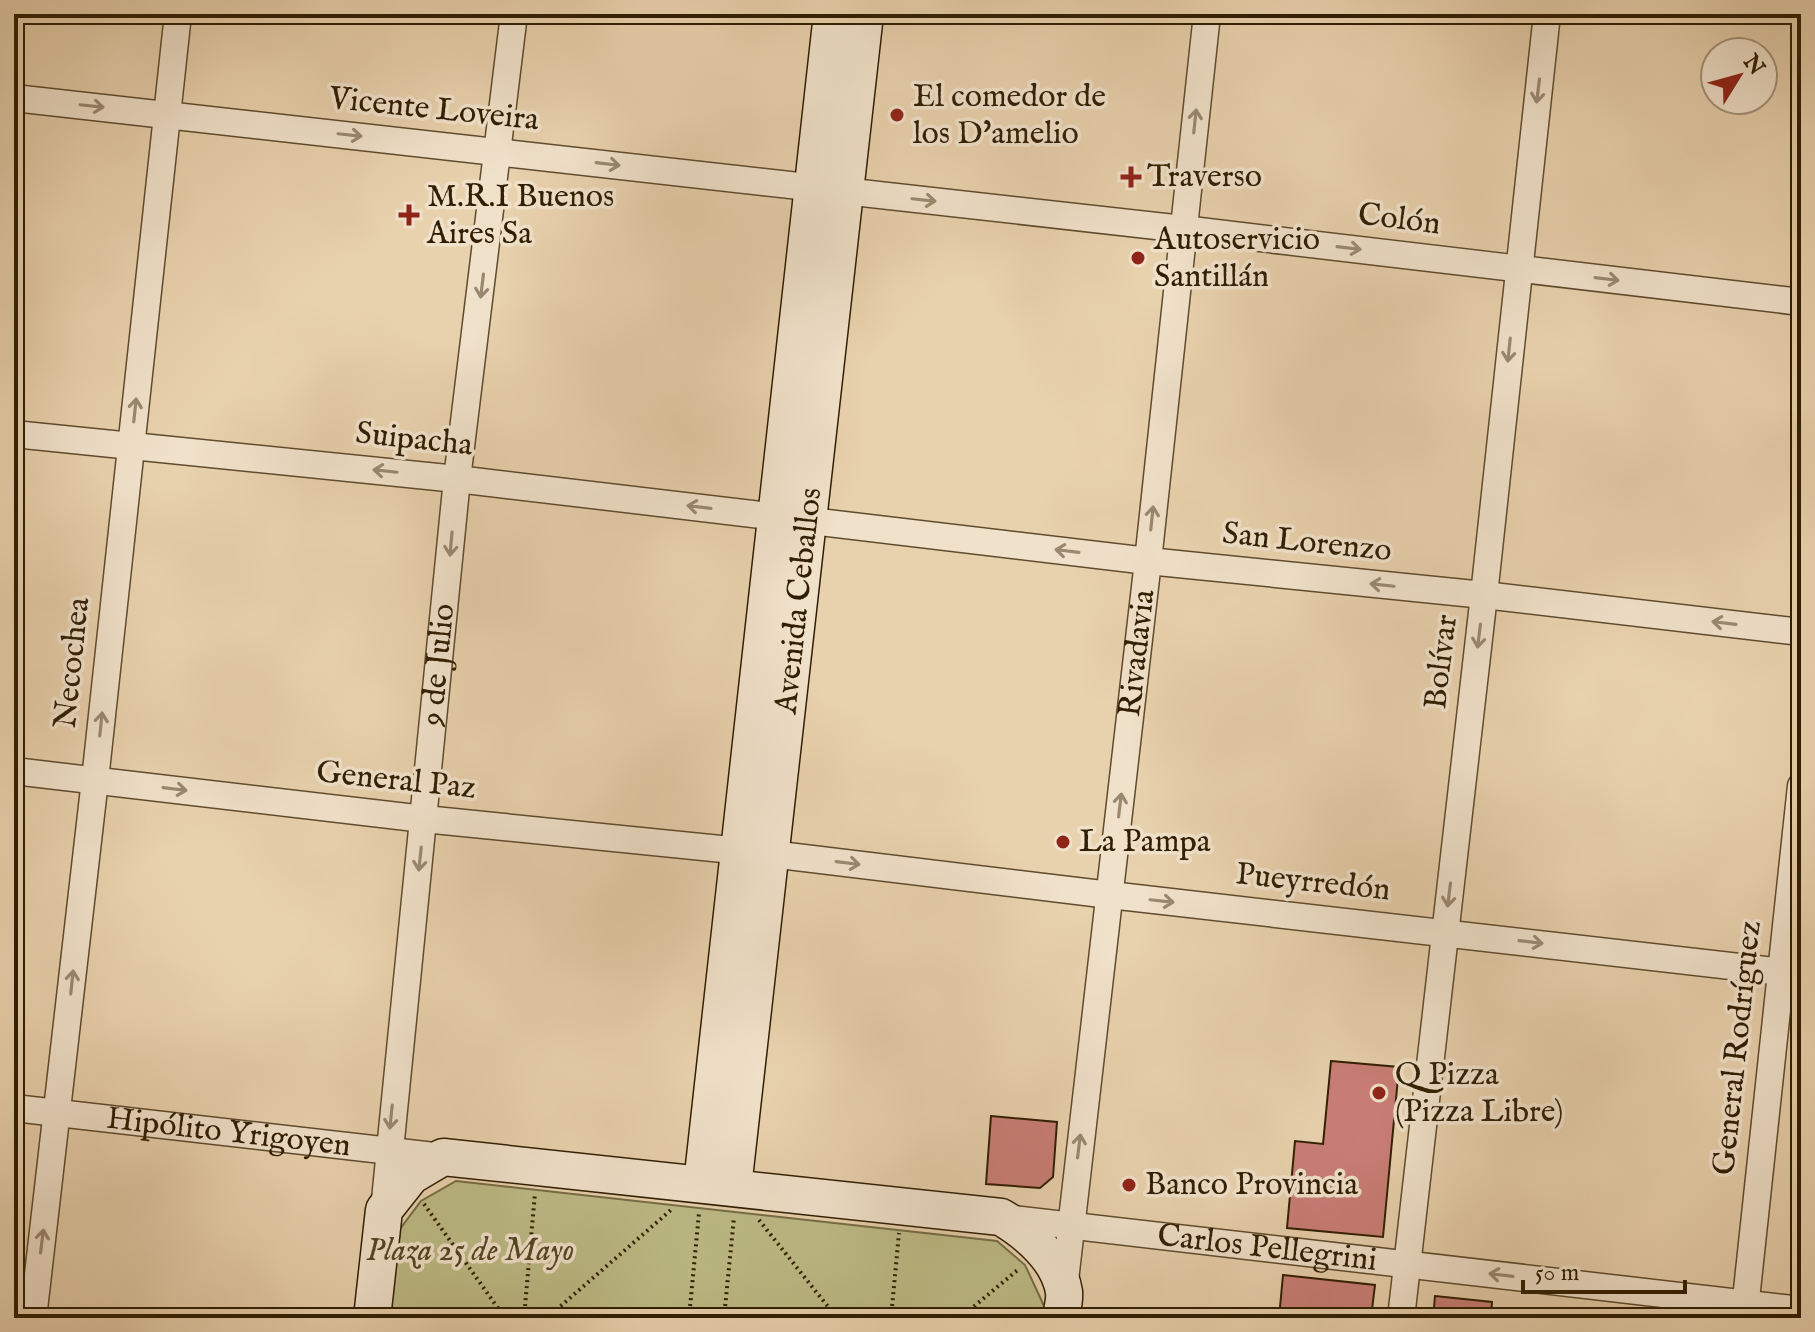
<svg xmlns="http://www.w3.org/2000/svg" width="1815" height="1332" font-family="'IM FELL English',serif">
	<rect width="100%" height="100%" fill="#e8d1ad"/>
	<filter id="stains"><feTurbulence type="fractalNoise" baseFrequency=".0025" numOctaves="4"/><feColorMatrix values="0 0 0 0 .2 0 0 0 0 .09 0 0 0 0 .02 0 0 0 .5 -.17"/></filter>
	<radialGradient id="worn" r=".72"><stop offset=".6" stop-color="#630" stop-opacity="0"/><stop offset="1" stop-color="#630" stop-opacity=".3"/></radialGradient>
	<path fill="#bcba85" stroke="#766c44" stroke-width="2" d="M456 1181 997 1241 1025 1265 1045 1308 1044 1318H390L400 1229 421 1201Z"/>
	<path fill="#c97e76" stroke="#311e02" stroke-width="2" d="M1331 1061 1399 1067 1383 1237 1287 1228 1295 1141 1323 1144Z
		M991 1116 1057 1122 1053 1177 1040 1188 986 1184Z
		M1283 1275 1375 1285 1371 1318H1279Z
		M1435 1296 1492 1302 1491 1318H1433Z"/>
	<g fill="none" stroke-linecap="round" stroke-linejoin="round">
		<defs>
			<g id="minor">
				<path d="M14 98 1183 229 1801 302"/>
				<path d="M14 434 457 479 1148 561 1484 595 1801 632"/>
				<path d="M14 771 424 819 771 854 1110 895 1801 974"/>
				<path id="s1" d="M14 1108 443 1157"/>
				<path id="s2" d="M384 1210 457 479 514 14"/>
				<path id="s3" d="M1005 1218 1801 1310"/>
				<path id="s4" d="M1064 1289 1148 561 1207 14"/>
				<path d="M33 1318 95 780 178 14"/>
				<path d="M1401 1318 1484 595 1547 14"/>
				<path d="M1744 1318 1801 786"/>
			</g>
			<g id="secondary">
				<path d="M702 1184 832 14"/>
				<path id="s5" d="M733 1187 865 14"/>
				<path d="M372 1318 384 1210 411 1176 443 1157 1001 1217C1028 1233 1059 1259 1064 1292 1065 1300 1062 1310 1061 1318"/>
			</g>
		</defs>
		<use href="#minor" stroke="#5f4b2d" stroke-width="29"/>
		<use href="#secondary" stroke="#311e02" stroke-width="39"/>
		<path stroke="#311e02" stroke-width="4" stroke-dasharray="2 4" stroke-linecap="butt" d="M424 1204 505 1318
			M759 1220 837 1318
			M524 1318 535 1193
			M547 1318 671 1210
			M689 1318 699 1213
			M724 1318 734 1217
			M891 1318 899 1233
			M960 1318 1020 1268"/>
		<use href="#minor" stroke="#f0e1ca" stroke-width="26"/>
		<use href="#secondary" stroke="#f0e1ca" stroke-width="36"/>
	</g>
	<defs><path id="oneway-shaft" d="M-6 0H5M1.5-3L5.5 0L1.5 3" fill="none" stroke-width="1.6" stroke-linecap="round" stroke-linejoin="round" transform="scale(2)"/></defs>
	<g stroke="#9a8970">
		<use href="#oneway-shaft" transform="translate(1538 91) rotate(97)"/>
		<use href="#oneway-shaft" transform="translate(92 106) rotate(6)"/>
		<use href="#oneway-shaft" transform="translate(1195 121) rotate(-84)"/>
		<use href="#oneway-shaft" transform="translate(350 135) rotate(6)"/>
		<use href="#oneway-shaft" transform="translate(608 164) rotate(7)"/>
		<use href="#oneway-shaft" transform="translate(924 200) rotate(6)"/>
		<use href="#oneway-shaft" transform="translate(1349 248) rotate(7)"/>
		<use href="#oneway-shaft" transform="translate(1607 279) rotate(7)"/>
		<use href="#oneway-shaft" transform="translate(482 286) rotate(97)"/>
		<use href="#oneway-shaft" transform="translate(1509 350) rotate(96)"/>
		<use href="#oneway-shaft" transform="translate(135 410) rotate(-84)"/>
		<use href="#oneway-shaft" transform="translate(385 471) rotate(-174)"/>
		<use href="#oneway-shaft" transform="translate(699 507) rotate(-173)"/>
		<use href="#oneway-shaft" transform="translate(1152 518) rotate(-84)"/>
		<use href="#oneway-shaft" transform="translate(451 544) rotate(95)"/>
		<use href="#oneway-shaft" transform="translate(1067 551) rotate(-173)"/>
		<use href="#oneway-shaft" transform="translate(1382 585) rotate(-174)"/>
		<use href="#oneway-shaft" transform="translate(1724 623) rotate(-173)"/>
		<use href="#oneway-shaft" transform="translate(1479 636) rotate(97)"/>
		<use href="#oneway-shaft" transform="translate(101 724) rotate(-84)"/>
		<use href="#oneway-shaft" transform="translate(175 789) rotate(7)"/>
		<use href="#oneway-shaft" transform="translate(1120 805) rotate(-83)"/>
		<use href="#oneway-shaft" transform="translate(420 859) rotate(96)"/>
		<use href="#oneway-shaft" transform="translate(848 863) rotate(7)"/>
		<use href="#oneway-shaft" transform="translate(1449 895) rotate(97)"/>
		<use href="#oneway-shaft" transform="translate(1162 901) rotate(6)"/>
		<use href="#oneway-shaft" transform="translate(1531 942) rotate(7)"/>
		<use href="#oneway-shaft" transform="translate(72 982) rotate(-84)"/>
		<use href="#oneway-shaft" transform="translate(391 1117) rotate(96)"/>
		<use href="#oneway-shaft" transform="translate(1079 1146) rotate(-83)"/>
		<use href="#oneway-shaft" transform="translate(42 1241) rotate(-83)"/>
		<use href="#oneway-shaft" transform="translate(1501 1275) rotate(-173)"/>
	</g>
	<g fill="#8f2418" stroke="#f0e1ca" stroke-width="3">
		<circle cx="897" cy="115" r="8"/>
		<path d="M1127 165h8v8h8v8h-8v8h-8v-8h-8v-8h8z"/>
		<path d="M405 203h8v8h8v8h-8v8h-8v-8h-8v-8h8z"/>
		<circle cx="1138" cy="258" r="8"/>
		<circle cx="1063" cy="842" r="8"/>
		<circle cx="1379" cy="1093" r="8"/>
		<circle cx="1129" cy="1185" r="8"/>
	</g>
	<g text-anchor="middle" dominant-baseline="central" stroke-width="7" stroke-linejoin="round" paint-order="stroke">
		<g font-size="32" fill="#311e02" stroke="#f0e1ca" text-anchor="start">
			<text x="913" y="97">El comedor de<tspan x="913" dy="37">los D'amelio</tspan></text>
			<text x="1147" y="177">Traverso</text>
			<text x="427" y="197">M.R.I Buenos<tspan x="427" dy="37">Aires Sa</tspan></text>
			<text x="1154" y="240">Autoservicio<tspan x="1154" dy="37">Santillán</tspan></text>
			<text x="1079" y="842">La Pampa</text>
			<text x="1395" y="1075">Q Pizza<tspan x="1395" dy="37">(Pizza Libre)</tspan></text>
			<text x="1145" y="1185">Banco Provincia</text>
		</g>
		<g font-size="32" fill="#311e02" stroke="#f0e1ca">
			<text transform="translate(434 110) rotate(6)">Vicente Loveira</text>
			<text transform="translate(1399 220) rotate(7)">Colón</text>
			<text transform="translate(414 440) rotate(6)">Suipacha</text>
			<text transform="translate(1307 543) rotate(6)">San Lorenzo</text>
			<text stroke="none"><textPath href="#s5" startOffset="590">Avenida Ceballos</textPath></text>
			<text stroke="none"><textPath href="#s4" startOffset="640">Rivadavia</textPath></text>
			<text transform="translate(1442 662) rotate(-83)">Bolívar</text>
			<text transform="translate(73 663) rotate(-84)">Necochea</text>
			<text stroke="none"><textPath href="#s2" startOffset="548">9 de Julio</textPath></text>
			<text transform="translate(396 781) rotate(6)">General Paz</text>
			<text transform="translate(1313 883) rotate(6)">Pueyrredón</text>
			<text transform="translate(1738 1048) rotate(-84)">General Rodríguez</text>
			<text stroke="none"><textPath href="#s1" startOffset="216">Hipólito Yrigoyen</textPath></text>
			<text stroke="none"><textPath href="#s3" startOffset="264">Carlos Pellegrini</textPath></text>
		</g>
		<g font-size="32" font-style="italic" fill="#544523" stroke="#f0e1ca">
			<text x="470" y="1251">Plaza 25 de Mayo</text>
		</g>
	</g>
	<rect width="1815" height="1332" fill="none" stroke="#e8d1ad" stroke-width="48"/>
	<rect x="16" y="16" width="1783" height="1300" fill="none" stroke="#311e02" stroke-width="4"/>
	<rect x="24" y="24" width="1767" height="1284" fill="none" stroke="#311e02" stroke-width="2"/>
	<g transform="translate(1739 76) rotate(53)"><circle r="38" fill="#f0e1ca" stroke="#a4937a" stroke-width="2"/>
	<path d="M0-6L14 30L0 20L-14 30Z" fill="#8f2418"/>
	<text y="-12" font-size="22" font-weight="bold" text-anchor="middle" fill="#311e02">N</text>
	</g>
	<path d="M1523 1280v12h162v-12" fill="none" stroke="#311e02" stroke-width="4"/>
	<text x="1535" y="1280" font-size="24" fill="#311e02" stroke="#f0e1ca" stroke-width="6" paint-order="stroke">50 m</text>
	<rect width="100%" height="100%" filter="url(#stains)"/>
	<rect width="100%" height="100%" fill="url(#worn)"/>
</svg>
